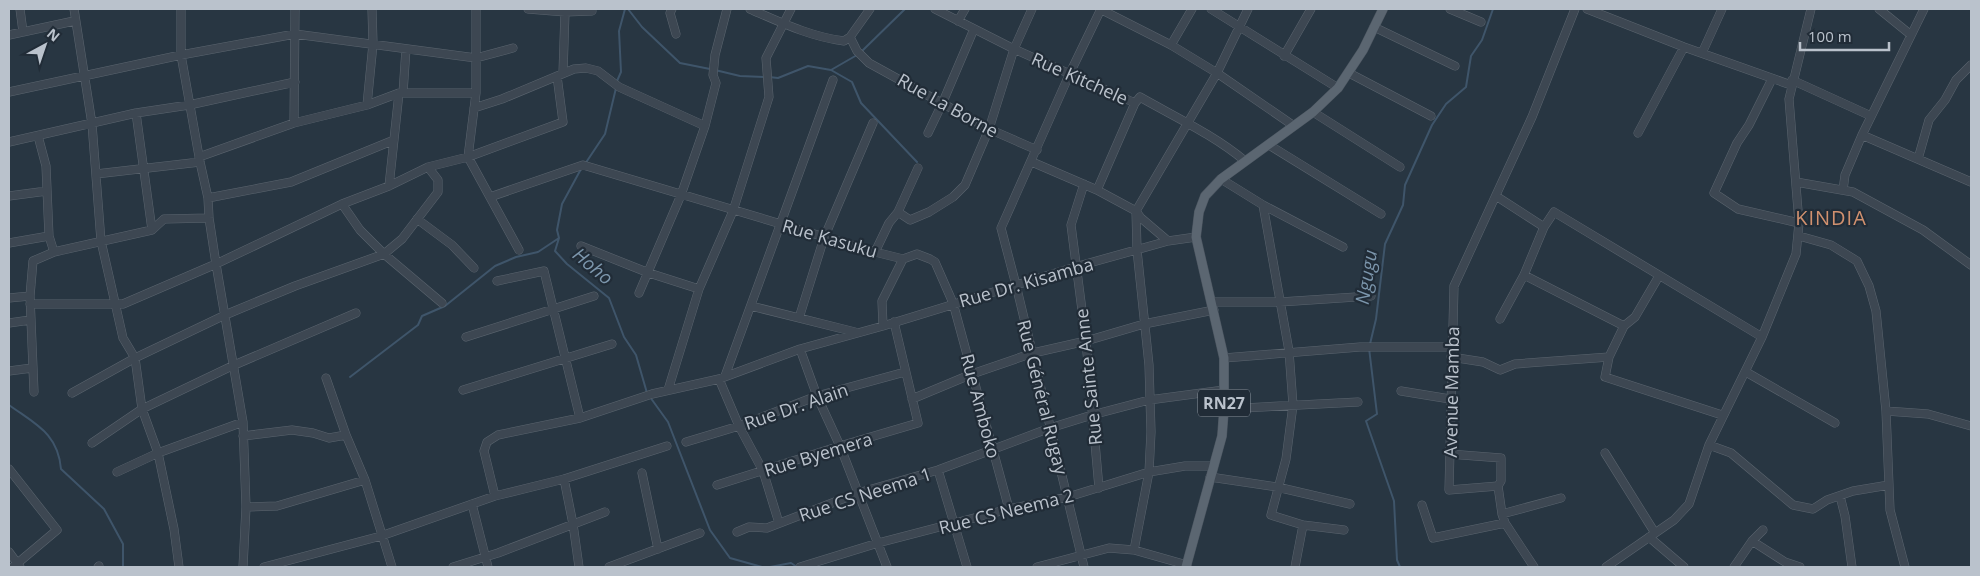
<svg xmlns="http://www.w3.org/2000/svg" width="1980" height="576" font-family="'Open Sans',sans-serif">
	<rect width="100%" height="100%" fill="#283642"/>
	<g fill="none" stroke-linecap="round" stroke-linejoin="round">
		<path stroke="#3f556a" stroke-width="2" d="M628 9 642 27 680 63 710 69
			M861 52 905 9
			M715 70 740 76 765 77
			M831 70 857 55
			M769 77 778 78 808 66 831 70 852 82 861 103 917 162
			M617 81 621 72 619 31 625 9
			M585 164 605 134 616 88
			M581 169 562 204 557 230 559 238 555 251 567 264 609 298 624 337 636 355 647 393
			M1370 344 1376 319 1385 244 1403 205 1405 185 1432 125 1446 104 1466 87 1471 56 1482 40 1493 9
			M1369 348 1377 414 1366 421 1394 501 1397 560 1400 567
			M350 377 418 325 422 316 445 306 495 266 516 257 538 252 559 238
			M650 397 668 422 710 530 730 558 762 567
			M9 405C35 424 58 433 61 469L104 509 123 544V567
			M770 567 791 563 797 567"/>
		<defs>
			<path id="minor" d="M20 9 23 32
				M74 9 92 124 101 241 123 338 135 358 142 409 158 453 174 529 179 567
				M181 9V55L200 162 208 198 209 218 216 264 243 422 246 507 243 567
				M476 9V93L468 157 519 250
				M528 9 565 12 592 11
				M672 9 670 13 676 34
				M750 9C780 22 811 37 844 41L850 37 870 9
				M935 9 1014 49 1135 103 1140 97C1175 117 1214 135 1245 161
				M1100 9 1171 45 1217 73 1294 126
				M1211 9 1338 88
				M1450 9 1481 22
				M1587 9 1684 47 1791 85
				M1879 9 1911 35
				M958 21 965 9
				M1374 27 1455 66
				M9 35 74 21
				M850 37 857 51 869 63 989 129 1037 150
				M1171 45 1192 9
				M1702 53 1722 9
				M1284 56 1311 9
				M563 73 565 12
				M1349 73 1431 116
				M1772 79 1749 125 1737 143 1714 193 1738 209 1799 223
				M1792 80 1871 116
				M9 92 181 55 295 34 476 58 513 48
				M403 93 406 49
				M367 105 373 44 372 9
				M474 108 502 99 574 69 586 68 598 71 619 87 705 126 681 195 639 293
				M1313 112 1400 167
				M136 113 152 230
				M294 123 295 9
				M705 126 716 83 713 75 715 55 727 9
				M928 133 942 104 974 29
				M1638 133 1684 47
				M1862 135 1971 182
				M9 142 136 113 189 105 295 82
				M1269 145 1381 214
				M199 157 294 123 367 105 399 93H476
				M1918 159 1929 120 1945 100 1956 80 1971 65
				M1032 162 1097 190 1136 211 1141 218 1168 241
				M96 174 200 162
				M1221 179 1263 205 1343 247
				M1796 182 1853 192 1923 230 1971 265
				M1084 184 1071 225 1086 341 1099 488
				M389 186 399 93
				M1097 190 1135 103
				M1843 190 1845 175 1862 135 1924 9
				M9 196 47 191
				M1496 196 1544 227
				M490 197 583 165 875 252 903 259 917 254 930 259 935 262 953 303 1009 509
				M208 198 291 182 394 140
				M342 204 360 230 384 254 442 303
				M1263 205 1289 351 1293 405 1286 459 1271 515 1303 525 1344 530
				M898 212 910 220 929 212 953 197 965 185 989 129 1014 49 1032 9
				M417 219 452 245 474 268
				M1799 236 1831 245 1857 261 1869 286 1876 311 1886 411 1890 510 1905 567
				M9 243 49 236
				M581 246 649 273 699 289
				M54 252 152 230 164 219 209 218
				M875 252 889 223 898 212 918 168
				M1524 275 1624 326
				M1659 276 1635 317 1624 326 1609 357 1605 377 1722 415
				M497 281 544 271 580 418
				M9 298 30 296
				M1212 302H1280L1371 296
				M30 304H123L216 264 342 204 389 186 428 167 468 157 563 122 557 76
				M751 306 855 332
				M799 318 824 238 873 123
				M1500 319 1524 275 1544 227 1554 212 1762 337
				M9 323 30 320
				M883 326 882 301 903 259
				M466 337 594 296
				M800 349 817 396 840 446 887 567
				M1451 357 1483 362 1500 370 1515 364 1609 357
				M1224 358 1360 347H1451
				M9 371 32 368
				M1746 372 1835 423
				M725 376 833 80
				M326 378 346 435 365 480 392 567
				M719 379 739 426 763 471 779 523
				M463 390 612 344
				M668 390 699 289 733 211 769 97 766 58 791 9
				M1401 391 1450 399
				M34 392 30 296 33 261 54 252 49 236 46 166 38 136
				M72 393 135 358 225 315 295 286 384 254 402 239 438 192V180L428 167
				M912 399 972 374 1033 353 1086 341 1144 324 1214 310
				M1224 409 1358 402
				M1886 411 1928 414 1971 426
				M243 436 292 430 313 433 329 438 346 435
				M686 442 739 426 817 396 905 372
				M92 443 142 409 232 366 356 313
				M1709 445 1731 453 1793 505 1813 509 1827 500 1853 491 1889 485
				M1605 453 1655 533
				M1449 454 1501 458V481L1498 486
				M9 469 57 530 13 567
				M938 470 967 567
				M117 472 158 453 243 422
				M642 473 658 549
				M1210 477 1277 487 1350 504
				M564 479 573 524 579 567
				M717 485 840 446 918 423 894 322
				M495 496 484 451 487 442 498 435 580 418 652 394 719 379 800 349 883 326 1075 267 1168 241 1196 237
				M1840 496 1845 516 1852 567
				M472 504 488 567
				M1422 505 1433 538 1505 523
				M246 507 277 506 365 480
				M1502 514 1561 498
				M737 532 749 527 767 528 858 493 938 470 1050 428 1092 415 1149 400 1224 390
				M1649 537 1684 567
				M1752 541 1785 562 1800 567
				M1134 550 1149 472 1151 432 1149 365 1137 250 1136 211 1217 73 1248 9
				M9 552 20 567
				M98 567 99 566
				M264 567 381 536 495 496 564 479 667 446
				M453 567 498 553 605 512
				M609 567 700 533
				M800 567 878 543 1009 509 1068 497 1149 472 1185 466H1213
				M1037 567 1109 548 1134 550 1187 565
				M1084 567 1016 285 1001 228 1070 73 1101 9
				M1295 567 1303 525
				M1534 567 1505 523 1502 514 1498 486 1449 490 1454 286 1532 117 1575 9
				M1606 567 1674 520 1689 504 1709 445 1762 337 1796 254 1799 223 1789 99 1811 9
				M1734 567 1752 541 1763 530"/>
			<path id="major" d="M1186 567 1222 436 1224 409V358L1196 237 1199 212 1205 196 1221 179 1313 112 1338 88 1363 50 1383 9"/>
		</defs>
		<use href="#minor" stroke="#5b656f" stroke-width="9"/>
		<use href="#major" stroke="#49535e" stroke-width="10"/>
		<use href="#minor" stroke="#3d4752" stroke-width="8"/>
		<use href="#major" stroke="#5b6671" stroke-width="9"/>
	</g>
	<g text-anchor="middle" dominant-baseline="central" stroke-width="4.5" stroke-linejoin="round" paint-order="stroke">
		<rect fill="#212c37" stroke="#8c959f" stroke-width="1" x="1198" y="389.5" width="52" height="27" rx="4"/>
		<g font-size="16" font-weight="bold" fill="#bac2cc">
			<text x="1224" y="403">RN27</text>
		</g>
		<g font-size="18" fill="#bac2cc" stroke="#212c37">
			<text transform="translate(1080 78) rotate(24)">Rue Kitchele</text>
			<text transform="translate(948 105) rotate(29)">Rue La Borne</text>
			<text transform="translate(830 238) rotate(16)">Rue Kasuku</text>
			<text transform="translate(1026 282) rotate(-16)">Rue Dr. Kisamba</text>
			<text transform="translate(1088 377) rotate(-96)">Rue Sainte Anne</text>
			<text transform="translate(1451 392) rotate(-89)">Avenue Mamba</text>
			<text transform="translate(1043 397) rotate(76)">Rue Général Rugay</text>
			<text transform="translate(796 406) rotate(-19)">Rue Dr. Alain</text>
			<text transform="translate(981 406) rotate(75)">Rue Amboko</text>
			<text transform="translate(818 454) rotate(-17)">Rue Byemera</text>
			<text transform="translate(865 494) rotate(-18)">Rue CS Neema 1</text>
			<text transform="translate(1006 511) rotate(-14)">Rue CS Neema 2</text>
		</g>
		<g font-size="19" font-style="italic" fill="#7c96ac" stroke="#212c37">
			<text transform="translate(593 266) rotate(40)">Hoho</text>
			<text transform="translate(1366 277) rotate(-81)">Ngugu</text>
		</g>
		<g font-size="20" letter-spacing="1" fill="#d1916f" stroke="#212c37">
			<text x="1831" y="217">KINDIA</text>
		</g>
	</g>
	<rect width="1980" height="576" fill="none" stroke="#bac2cc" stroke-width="20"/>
	<g transform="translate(45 45) rotate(40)" stroke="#212c37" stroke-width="4" paint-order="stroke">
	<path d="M0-4L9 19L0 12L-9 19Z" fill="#bac2cc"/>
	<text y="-8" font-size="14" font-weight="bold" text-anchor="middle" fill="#bac2cc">N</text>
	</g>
	<path d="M1800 42v8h89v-8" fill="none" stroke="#bac2cc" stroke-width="2.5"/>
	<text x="1808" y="42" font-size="15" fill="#bac2cc" stroke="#212c37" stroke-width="4" paint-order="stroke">100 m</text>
</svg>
